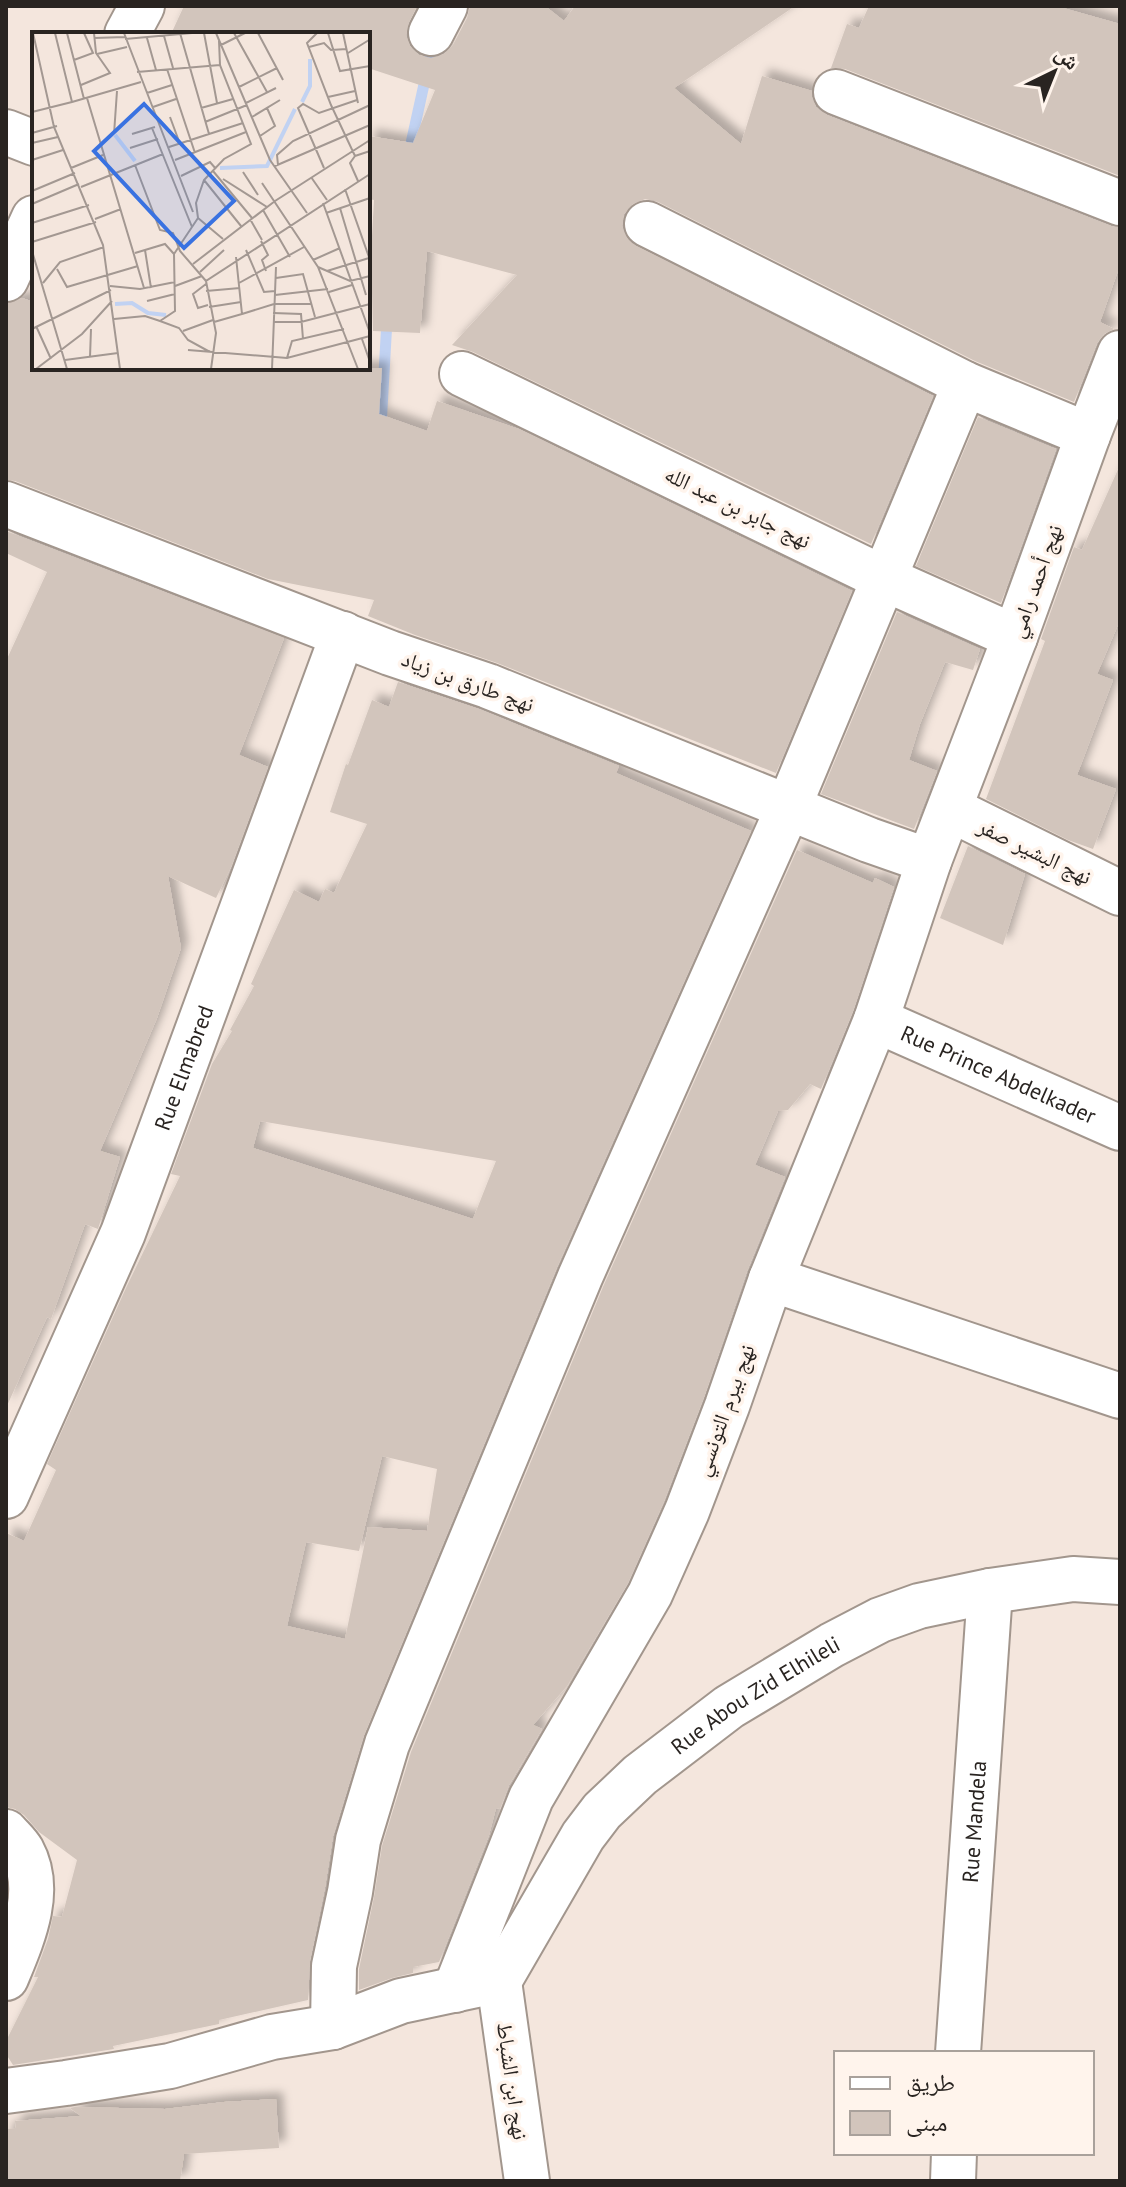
<svg xmlns="http://www.w3.org/2000/svg" width="1126" height="2187" font-family="'PT Sans','Noto Naskh Arabic',sans-serif">
	<defs>
		<filter id="shadow"><feDropShadow dx="7" dy="-7" stdDeviation="4" flood-color="#0004"/></filter>
	</defs>
	<rect width="100%" height="100%" fill="#f4e6dd"/>
	<g fill="none" stroke-linecap="round" stroke-linejoin="round">
		<path stroke="#c1d2f2" stroke-width="11" d="M408 157 432 48 436 42
			M381 427 387 320"/>
	</g>
	<path fill="#d2c5bc" fill-rule="evenodd" filter="url(#shadow)" d="M184 6H417L409 22 406 35 410 46 419 55 431 58 444 54 453 45 467 18 470 6H545L564 21 575 6H795L674 88 741 144 762 76 812 91V97L816 107 827 115 1111 226 1120 227V265L1100 322 1114 329 1104 334 1097 343 1074 402 975 361 658 202 645 199 633 204 624 214 622 226 627 238 636 246 933 396 871 544 473 352 452 345 517 275 427 251 420 333 373 331 371 254 374 200 368 199V136L413 143 435 90 368 68V34H171Z
		M869 6H1056L1120 24V176L845 69 831 68 847 24 859 28Z
		M22 298 34 302V368H382L379 414 427 431 437 401 519 429 852 591 776 773 497 663 415 635 368 616 374 600 268 579 15 481 6 480V304Z
		M978 417 1056 449 1001 603 916 566Z
		M1120 465V620L1097 674 1113 680 1077 775 1116 789 1093 849 1068 840 986 799 1045 641 1041 639 1074 547 1082 550Z
		M6 531 284 638 239 755 268 767 231 867 216 898 168 876 181 948 157 1018 100 1151 120 1157 98 1229 85 1224 51 1319 47 1317 6 1408V661L47 572 6 553Z
		M897 612 980 649 973 670 945 662 920 724 909 760 937 771 914 829 821 794Z
		M398 682 479 709 619 766 616 773 751 831 557 1267 364 1735 333 1836 325 1887 310 1961 308 2000 219 2020V2024L113 2046 114 2049 13 2065 6 2054V2041L38 1977H34L48 1939 53 1916 62 1917 77 1860 39 1832 24 1815 15 1809 6 1807V1533L24 1541 56 1470 47 1464 126 1288 180 1176 171 1174 212 1064 232 1031 230 1030 254 986 251 984 294 890 319 902 325 889 334 893 367 824 330 812 346 764 348 765 372 700 389 707ZM260 1121 496 1161 473 1219 253 1148ZM382 1456 437 1469 427 1531 368 1527 345 1639 287 1626 306 1542 359 1551Z
		M968 846 1025 874 1003 945 940 918Z
		M797 850 873 883 875 878 894 887 853 1011 821 1089 810 1084 788 1110 778 1111 755 1165 785 1177 747 1271 704 1397 664 1501 628 1583 567 1686 533 1725 542 1729 509 1785 500 1809 496 1808 489 1835 439 1962 413 1967V1973L392 1978 359 1990V1969L374 1897 382 1846 411 1752 603 1287Z
		M276 2099 279 2148 184 2154 180 2181H6V2129L16 2128 15 2121 81 2116 70 2108 75 2107 165 2109 224 2102Z"/>
	<g fill="none" stroke-linecap="round" stroke-linejoin="round">
		<defs>
			<g id="minor">
				<path d="M431 33 445 6"/>
				<path d="M127 34 142 6"/>
				<path d="M836 92 1120 203"/>
				<path d="M6 132 34 143"/>
				<path d="M647 224 965 384 1088 435"/>
				<path d="M6 279 34 218"/>
				<path d="M462 374 883 578 1015 637"/>
				<path d="M6 504 390 653 488 686 869 840 929 861"/>
				<path d="M950 809 1120 893"/>
				<path id="s1" d="M876 1020 1120 1128"/>
				<path d="M771 1279 1120 1396"/>
				<path id="s2" d="M6 1496 123 1233 343 634"/>
				<path d="M6 1832C11 1838 18 1844 22 1851 44 1891 22 1939 6 1978"/>
				<path id="s3" d="M499 1981 583 1836 602 1811 640 1775 729 1707 832 1645 880 1620 919 1606 990 1591 1073 1579 1120 1582"/>
				<path d="M499 1981 527 2181"/>
				<path d="M455 1990 531 1798 650 1594 687 1511 727 1406 771 1279 876 1020 929 861 1015 637 1088 435 1120 353"/>
				<path d="M333 2027 334 1966 350 1892 358 1840 387 1744 580 1277 789 806 965 384"/>
				<path id="s4" d="M958 2053 990 1591"/>
				<path d="M6 2091 66 2083 170 2066 272 2037 333 2027 401 2001 481 1984"/>
				<path d="M953 2181 954 2153"/>
			</g>
		</defs>
		<use href="#minor" stroke="#a2968d" stroke-width="48"/>
		<use href="#minor" stroke="#fff" stroke-width="44"/>
	</g>
	<g text-anchor="middle" dominant-baseline="central" stroke-width="7" stroke-linejoin="round" paint-order="stroke">
		<g font-size="22" fill="#292421" stroke="#fff4ec">
			<text transform="translate(738 507) rotate(26)">نهج جابر بن عبد الله</text>
			<text transform="translate(1035 581) rotate(-70)">نهج أحمد رامي</text>
			<text transform="translate(468 681) rotate(20)">نهج طارق بن زياد</text>
			<text transform="translate(1035 851) rotate(26)">نهج البشير صفر</text>
			<text stroke="none"><textPath href="#s2" startOffset="464">Rue Elmabred</textPath></text>
			<text stroke="none"><textPath href="#s1" startOffset="134">Rue Prince Abdelkader</textPath></text>
			<text transform="translate(724 1410) rotate(-70)">نهج بيرم التونسي</text>
			<text stroke="none"><textPath href="#s3" startOffset="392">Rue Abou Zid Elhileli</textPath></text>
			<text stroke="none"><textPath href="#s4" startOffset="232">Rue Mandela</textPath></text>
			<text transform="translate(513 2081) rotate(82)">نهج ابن الشباط</text>
		</g>
	</g>
	<g transform="translate(32 32)">
		<rect width="338" height="338" fill="#f4e6dd"/>
		<path fill="none" stroke="#c1d2f2" stroke-width="4" d="M270 70 278 54V27M83 103 103 129M188 136 235 134 263 77M83 272 100 271 116 281 134 283"/>
		<path fill="none" stroke="#a39892" stroke-width="2" d="M1 1 22 95 71 213 88 337M35 1 52 67M92 1 161 180M148 1 177 102M172 1 185 71M184 1 238 128 275 181M202 1 235 60M226 1 251 48M285 1 275 11 299 73 323 124 338 119M296 1 308 39 338 34M311 1 326 71M132 4 141 36M62 6 93 5M115 6 124 38M93 7 160 1M189 13 213 1M277 15 292 11 299 18 315 17M316 21 337 8M65 22 95 15M42 28 61 21 52 1M135 37 163 121M105 40 188 33M49 53 78 41 64 21 62 1M207 55 245 36M115 61 140 53M296 65 323 59M55 66 112 256M40 70 109 50M214 71 244 56M121 75 144 67M169 76 201 67M0 80 40 70 23 1M138 85 148 112M220 85 248 68M173 90 215 73M120 96 160 195M0 101 25 94M82 102 85 59M100 102 123 95M228 104 243 94 235 76M0 111 26 105M137 115 211 91M98 116 126 107M323 124 318 131 326 149M0 128 31 118M143 128 214 100M103 133 128 198 141 201 148 219 174 249M246 133 245 123 261 109 338 73M243 134 338 93M39 136 71 123M292 136 266 76 271 72 287 81 325 68M181 139 220 186M211 140 226 163M149 144 178 130 184 137M279 145 295 168M191 147 235 175M172 148 209 194M230 151 286 235 326 337M49 155 131 122M313 157 338 228M0 159 43 141M291 171 338 301M0 172 47 152M308 176 334 263M231 178 258 225M294 181 338 166M166 186 164 171 172 148 192 127 219 112 188 33 187 9M166 186 191 207M63 187 89 177M218 187 230 208M0 191 57 173M229 209 236 223 230 228 234 239M0 210 64 190M113 218 119 256M214 218 232 260 243 259M0 219 35 337M103 221 133 212 142 222M281 228 308 216M161 232 243 169 338 108M286 235 318 249 338 244M25 237 35 255 106 234M295 239 337 226M168 240 192 218M244 246 271 242 283 285M11 251 28 230 72 215M207 251 272 215M174 252 161 262 166 276 176 273M78 254 108 257 143 250M143 254 170 244M174 259 208 256M297 260 320 253M243 263 296 257M115 269 143 262M177 275 209 270M241 281 269 282 271 307M210 282 242 272H279M82 287 113 284 128 289 147 296 156 308 178 320M128 289 143 279 142 222 166 186M182 290 210 282 204 225M241 290H269L338 272M4 294 19 327M0 297 79 258M151 299 181 288M330 307 338 330M156 318 255 326 338 304M58 325 59 297M255 326 260 309 312 297M33 328 86 321M4 337 50 302 80 269M179 337 184 301 174 249 338 142M240 337 244 235"/>
		<path fill="#3972e1" fill-opacity="0.15" stroke="#3972e1" stroke-width="4" d="M112 72 202 169 152 216 62 119Z"/>
		<rect width="338" height="338" fill="none" stroke="#292421" stroke-width="4"/>
	</g>
	<rect width="1126" height="2187" fill="none" stroke="#292421" stroke-width="16"/>
	<rect x="834" y="2051" width="260" height="104" fill="#fff4ec" stroke="#a9a19b" stroke-width="2"/>
	<rect x="850" y="2077" width="40" height="12" fill="#ffffff" stroke="#a9a19b" stroke-width="2"/>
	<text x="906" y="2091" font-size="24" fill="#292421">طريق</text>
	<rect x="850" y="2111" width="40" height="24" fill="#d2c5bc" stroke="#a9a19b" stroke-width="2"/>
	<text x="906" y="2131" font-size="24" fill="#292421">مبنى</text>
	<g transform="translate(1054 72) rotate(43)" stroke="#fff4ec" stroke-width="6" paint-order="stroke">
	<path d="M0-6L14 30L0 20L-14 30Z" fill="#292421"/>
	<text y="-12" font-size="22" font-weight="bold" text-anchor="middle" fill="#292421">ش</text>
	</g>
</svg>
